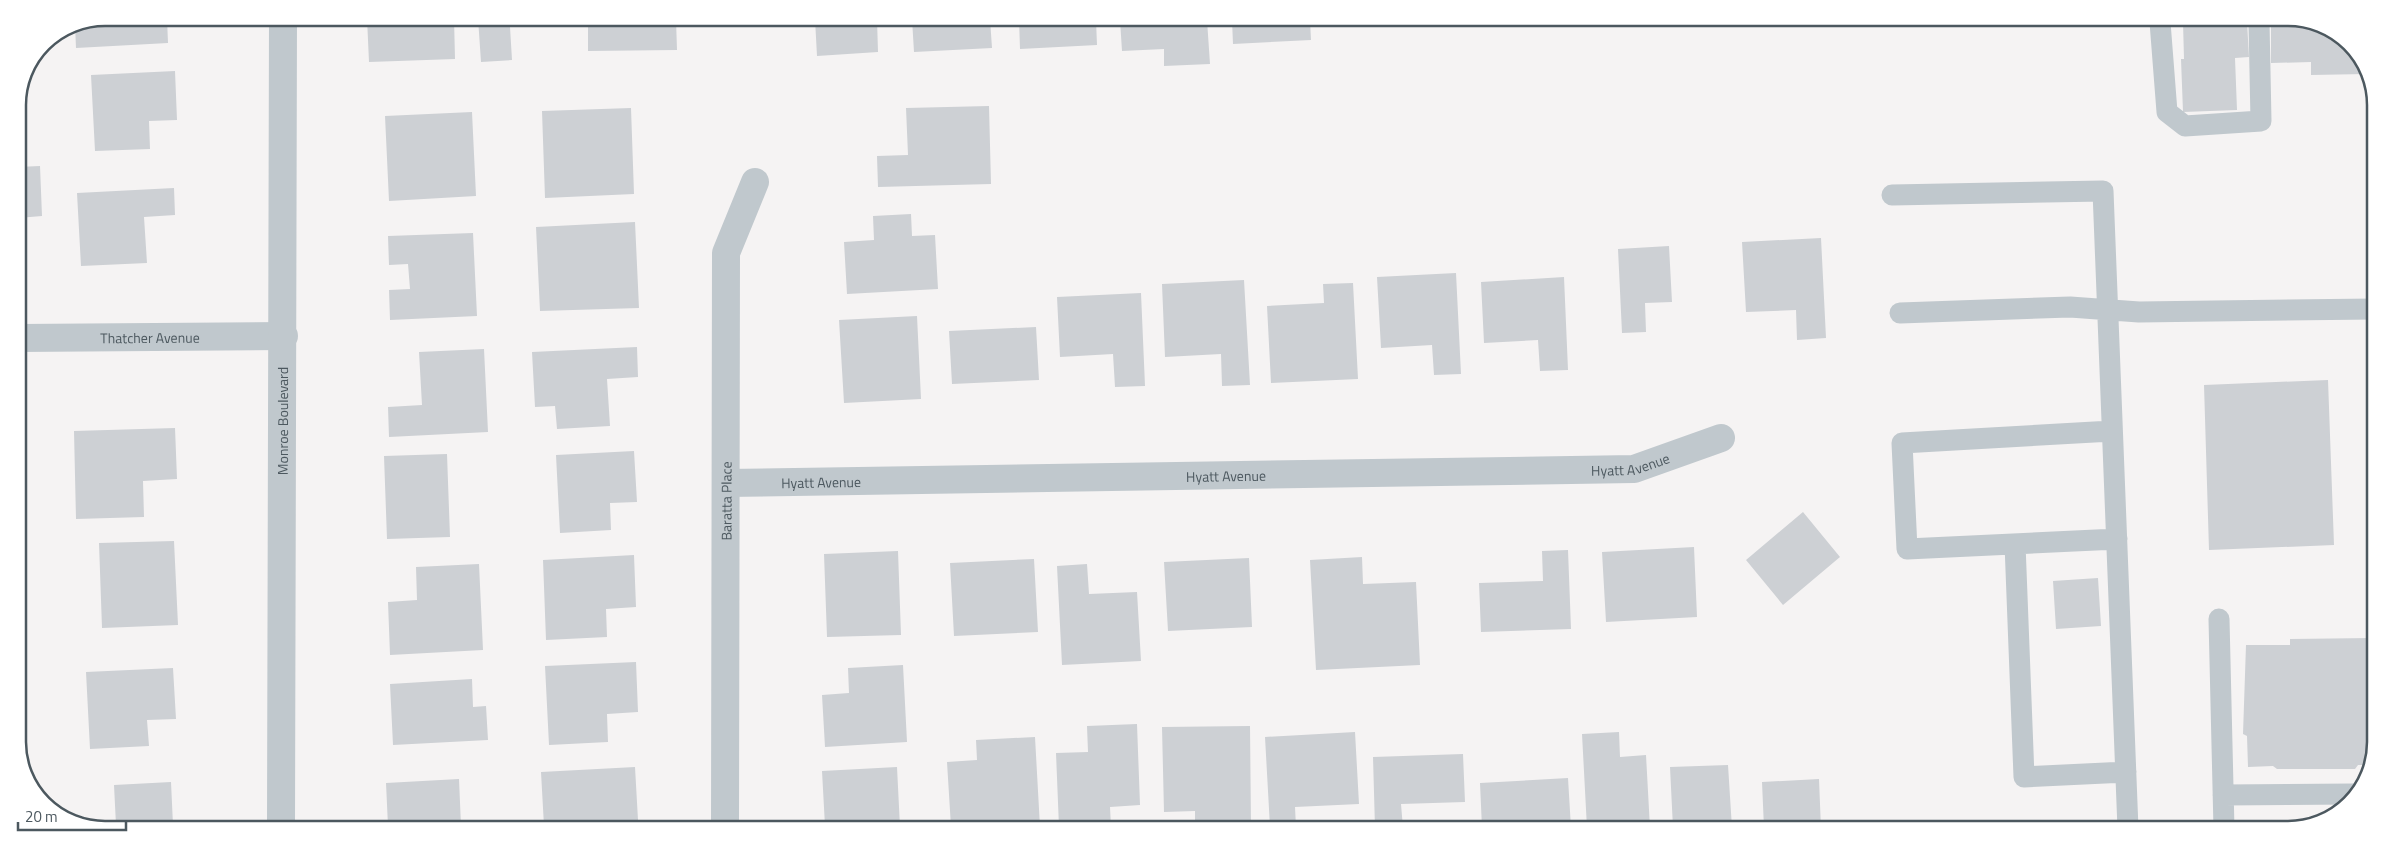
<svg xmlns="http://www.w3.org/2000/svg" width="2393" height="847" font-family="'Titillium Web',sans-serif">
	<rect width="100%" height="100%" fill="#f5f3f3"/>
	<path fill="#cdd0d4" d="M106 17 167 18 168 43 76 48 75 24Z
		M367 18H454L455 59 369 62Z
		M478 18H569V24L510 27 512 60 481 62Z
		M588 19H676L677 50 588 51Z
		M815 19H877L878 52 817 56Z
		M912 19H990L992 48 914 52Z
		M1019 19 1096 20 1097 45 1020 49Z
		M1120 20H1207L1210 64 1164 66V49L1122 51Z
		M1232 20H1310L1311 40 1233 44Z
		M2183 22H2247L2249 57 2235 58 2237 110 2183 112 2181 59H2184Z
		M2271 22H2315L2357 52 2366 74 2311 75V62L2271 63Z
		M175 71 177 120 149 121 150 149 95 151 91 75Z
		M989 106 991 184 878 187 877 156 908 155 906 108Z
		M631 108 634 194 545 198 542 111Z
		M472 112 476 196 389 201 385 116Z
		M40 166 42 216 18 218V167Z
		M174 188 175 215 144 217 147 263 81 266 77 193Z
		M911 214 912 236 935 235 938 289 847 294 844 242 874 240 873 216Z
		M635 222 639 308 540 311 536 227Z
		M473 233 477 316 390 320 389 290 410 289 408 264 389 265 388 236Z
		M1821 238 1826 338 1797 340 1796 310 1746 312 1742 242Z
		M1669 246 1672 302 1645 303 1646 332 1622 333 1618 249Z
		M1456 273 1461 374 1434 375 1432 345 1381 348 1377 277Z
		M1564 277 1568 370 1540 371 1538 340 1484 343 1481 282Z
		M1244 280 1250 385 1222 386 1221 354 1165 357 1162 284Z
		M1353 283 1358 379 1271 383 1267 306 1324 303 1323 284Z
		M1141 293 1145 386 1115 387 1113 354 1060 357 1057 297Z
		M917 316 921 399 844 403 839 320Z
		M1036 327 1039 380 952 384 949 331Z
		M637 347 638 377 607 379 610 426 557 429 555 406 535 407 532 352Z
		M484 349 488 432 389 437 388 407 422 405 419 352Z
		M2328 380 2334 545 2209 550 2204 385Z
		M175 428 177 479 143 481 144 517 76 519 74 431Z
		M634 451 637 502 610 503 611 530 560 533 556 455Z
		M447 454 450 537 387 539 384 456Z
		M1803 512 1840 557 1783 605 1746 560Z
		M18 524 21 608H18Z
		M174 541 178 625 102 628 99 543Z
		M1694 547 1697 617 1606 622 1602 552Z
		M1568 550 1571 629 1481 632 1479 583 1543 581 1542 551Z
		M898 551 901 635 827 637 824 554Z
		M634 555 636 607 606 609 607 637 546 640 543 560Z
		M1362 557 1363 584 1416 582 1420 665 1316 670 1310 560Z
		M1249 558 1252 627 1168 631 1164 562Z
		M1034 559 1038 632 954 636 950 563Z
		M479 564 483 650 390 655 388 602 417 600 416 567Z
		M1087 564 1089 594 1137 592 1141 661 1062 665 1057 566Z
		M2098 578 2101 626 2056 629 2053 581Z
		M2372 638 2371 765H2358L2355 769H2277L2273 766 2248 767 2247 736 2243 734 2246 645H2290V639Z
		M636 662 638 712 607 714 608 742 549 745 545 666Z
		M903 665 907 742 825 747 822 695 849 693 848 668Z
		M173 668 176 719 147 720 149 746 90 749 86 672Z
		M472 679 473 707 486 706 488 740 393 745 390 684Z
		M1137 724 1140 805 1110 807 1111 827H1059L1056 753 1088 752 1087 726Z
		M1250 726 1251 827H1195V811L1164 812 1162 727Z
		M1355 732 1359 804 1295 807 1296 827H1270L1265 737Z
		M1619 732 1620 757 1646 755 1650 828H1587L1582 734Z
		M1035 737 1040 827H951L947 762 977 760 976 740Z
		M1463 754 1465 802 1401 804 1403 828H1375L1373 757Z
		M1728 765 1732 828H1673L1670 767Z
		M635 767 638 820 608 821V826H544L541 772Z
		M897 767 900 827 825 826 822 771Z
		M1568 778 1571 828H1482L1480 783Z
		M459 779 461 826H388L386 783Z
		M1819 779 1821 829 1764 828 1762 782Z
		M171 782 173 825H116L114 785Z"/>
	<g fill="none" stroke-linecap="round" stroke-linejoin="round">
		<path stroke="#c0c8cd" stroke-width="21" d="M2160 22 2167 112 2185 126 2261 121 2259 22
			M1892 195 2103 191 2128 829
			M1900 313 2070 307 2139 312 2374 309
			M2112 431 1902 443 1907 549 2117 539
			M2015 544 2024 777 2126 772
			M2219 619 2224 829
			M2223 795 2353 794"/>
		<g stroke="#c0c8cd" stroke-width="28">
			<path id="s1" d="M18 338 284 336"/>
			<path id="s2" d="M726 483 1634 469 1721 438"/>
			<path id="s3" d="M281 825 283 18"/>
			<path id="s4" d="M725 826 726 253 755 182"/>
		</g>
	</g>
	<g text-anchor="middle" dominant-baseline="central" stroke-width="4" stroke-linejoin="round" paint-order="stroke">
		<g font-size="14" fill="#4c585f" stroke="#fff">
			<text stroke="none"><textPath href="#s1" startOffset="132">Thatcher Avenue</textPath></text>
			<text stroke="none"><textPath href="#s3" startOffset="404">Monroe Boulevard</textPath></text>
			<text stroke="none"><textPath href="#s2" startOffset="905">Hyatt Avenue</textPath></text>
			<text stroke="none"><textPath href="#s2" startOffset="500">Hyatt Avenue</textPath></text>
			<text stroke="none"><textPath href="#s2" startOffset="95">Hyatt Avenue</textPath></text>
			<text stroke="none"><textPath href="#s4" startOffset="325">Baratta Place</textPath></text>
		</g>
	</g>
	<path d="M0 0H2393V847H0ZM105 26H2288A79 79 0 0 1 2367 105V742A79 79 0 0 1 2288 821H105A79 79 0 0 1 26 742V105A79 79 0 0 1 105 26Z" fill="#fff" fill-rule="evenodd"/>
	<path fill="none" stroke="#4c585f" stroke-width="2.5" d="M105 26H2288A79 79 0 0 1 2367 105V742A79 79 0 0 1 2288 821H105A79 79 0 0 1 26 742V105A79 79 0 0 1 105 26Z"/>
	<path d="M18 822v8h108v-8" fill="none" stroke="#4c585f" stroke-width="2.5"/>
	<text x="25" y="822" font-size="15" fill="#4c585f" stroke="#ffffff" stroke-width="4" paint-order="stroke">20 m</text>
</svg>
